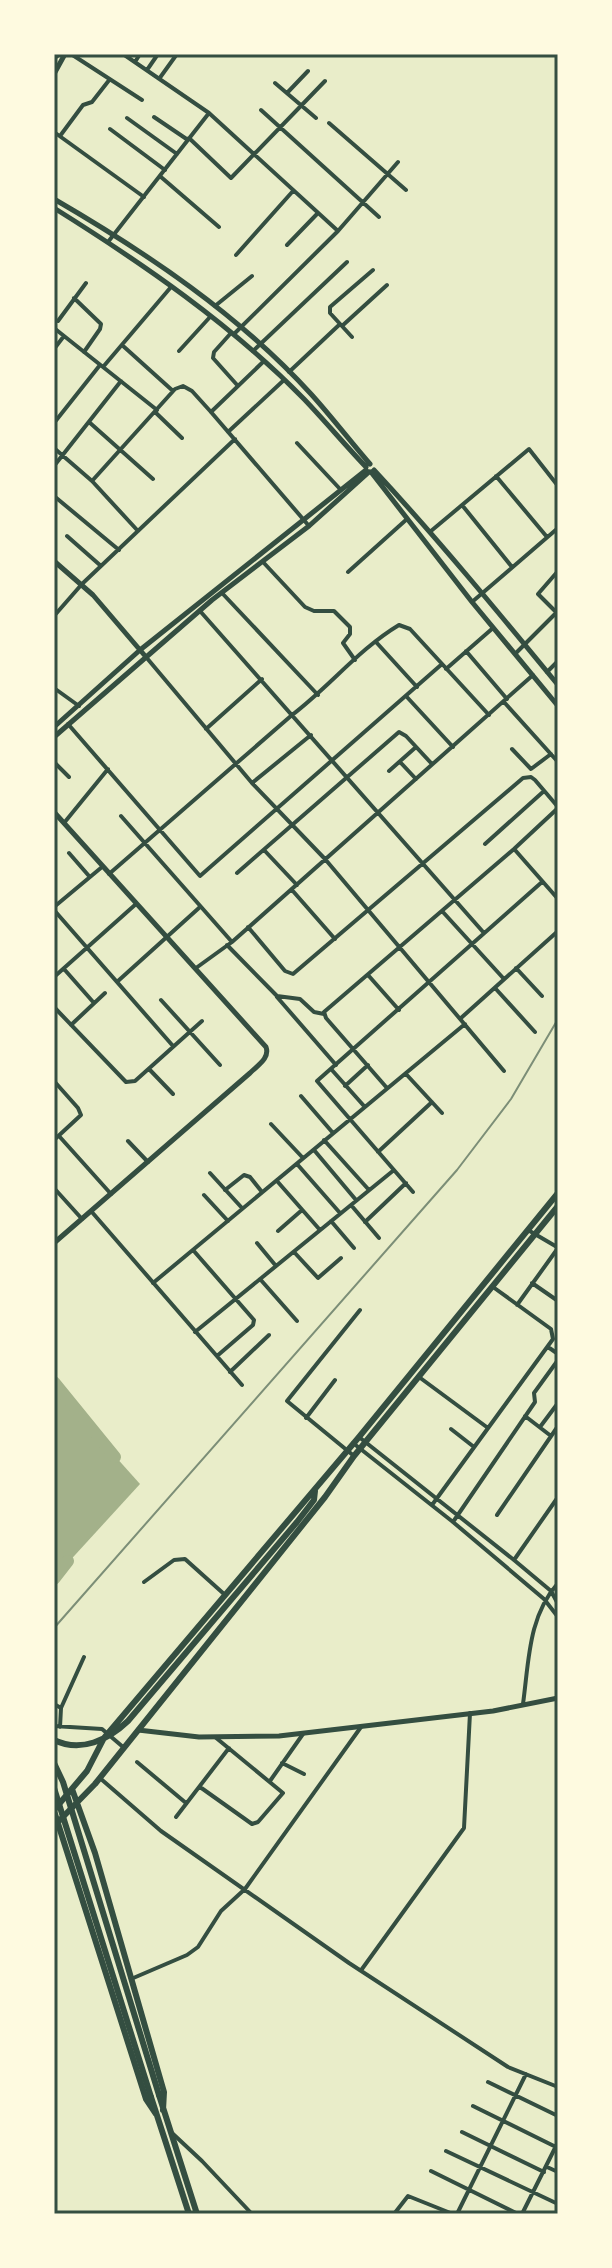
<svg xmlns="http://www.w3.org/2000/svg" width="612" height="2268" font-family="Cabin,sans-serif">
	<rect width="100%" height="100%" fill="#e9edc9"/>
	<path fill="#a3b18a" d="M54 1388 140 1484 54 1578Z"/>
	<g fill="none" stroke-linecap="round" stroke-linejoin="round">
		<path stroke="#a3b18a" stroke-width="12" d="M54 1382 115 1457
			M54 1579 68 1561"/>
		<path stroke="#344e41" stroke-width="4" d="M71 54 142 100
			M123 54 209 113 338 231
			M135 62 140 54
			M147 70 158 54
			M159 79 177 54
			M275 83 316 118
			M287 93 308 71
			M261 110 379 217
			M154 117 188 140
			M127 118 177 154
			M329 123 406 190
			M110 129 165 170
			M54 132 144 197
			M60 136 83 105 92 102 110 79
			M189 138 231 178 325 81
			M161 177 219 227
			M108 242 209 113
			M287 245 317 214
			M236 255 293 191
			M74 298 101 324 100 329 84 352
			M215 306 252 276
			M58 321 86 283
			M342 326 387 285
			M54 328 157 410
			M231 333 214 352 213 358 238 386
			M234 334 338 231 398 162
			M352 337 330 313V307L373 270
			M122 345 173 391
			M54 349 64 336
			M179 351 210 317
			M253 351 347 262
			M103 367 171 287
			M289 372 339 325
			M155 412 182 438
			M211 412 264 361
			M89 422 153 479
			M54 423 100 365
			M228 432 284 380
			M297 443 340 489
			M54 448 92 481
			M54 466 121 381
			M496 476 547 537
			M54 496 119 550
			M462 505 512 567
			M138 531 92 481 175 389 183 386 192 391 211 412 309 526
			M431 531 529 449 558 486
			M67 536 101 566
			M263 562 305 607 314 611H334L350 627V634L343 643 355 660
			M348 572 407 519
			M222 593 318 695
			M472 602 558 528
			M200 611 484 933
			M557 613 538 594 558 571
			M54 616 82 584 235 439
			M376 642 417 687
			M466 651 507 699
			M516 653 558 611
			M146 657 252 783 325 859 504 1071
			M446 669 493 628
			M547 672 558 661
			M54 688 79 706
			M406 696 453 747
			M504 702 558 762
			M68 724 200 876 442 664
			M206 729 262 679
			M512 749 531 769 551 754
			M54 762 69 777
			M400 762 416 779
			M389 771 416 747
			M252 783 311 735
			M121 816 232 942
			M64 823 108 769
			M485 844 544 791
			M264 850 297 885
			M515 850 558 899
			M69 853 89 876
			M237 873 399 732 406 736 432 764
			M109 874 292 715C329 687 359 649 399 625L410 629 489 715
			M292 890 335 939
			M54 907 102 867
			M54 910 173 1046
			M442 911 504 979
			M248 927 285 971 293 974 523 778 531 777 535 780 558 807
			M227 945 277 996 300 999 314 1012 324 1014
			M196 968 232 942 533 675
			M516 968 542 996
			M64 969 94 1003
			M368 975 399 1010
			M54 977 136 904
			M118 981 200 907
			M495 988 535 1032
			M277 997 336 1065
			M161 1000 220 1065
			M54 1007 126 1082 135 1081 202 1021
			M461 1018 558 931
			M71 1025 105 993
			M149 1069 173 1094
			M331 1069 364 1106
			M406 1074 442 1113
			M54 1081 78 1108 81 1115 54 1140
			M345 1086 368 1065
			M387 1088 326 1018 324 1012 514 849 558 808
			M301 1096 333 1133
			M271 1124 303 1158
			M59 1136 111 1194
			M324 1140 369 1190
			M128 1141 148 1162
			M314 1150 356 1200
			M378 1152 432 1102
			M297 1164 340 1213
			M210 1173 242 1208
			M277 1181 320 1230
			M54 1188 82 1219
			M225 1190 244 1175 250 1177 262 1192
			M413 1192 317 1081 542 882
			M204 1195 228 1221
			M351 1205 379 1238
			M91 1211 242 1385
			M331 1221 354 1248
			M365 1222 406 1183
			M528 1230 557 1247
			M278 1231 302 1210
			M257 1243 276 1266
			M193 1250 254 1320 253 1325 217 1356
			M294 1252 318 1278 341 1258
			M260 1279 297 1321
			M153 1283 465 1024
			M532 1283 558 1301
			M517 1305 558 1248
			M195 1332 394 1170
			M548 1347 558 1354
			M230 1372 269 1335
			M419 1377 488 1428
			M525 1416 551 1436
			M306 1418 335 1380
			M540 1427 558 1403
			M451 1429 474 1447
			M359 1437 514 1560 551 1591 558 1604
			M353 1443 453 1522 544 1599 558 1617
			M354 1456 287 1401 360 1310
			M432 1505 553 1339 551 1329 493 1287
			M497 1515 558 1426
			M453 1522 535 1402 534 1393 558 1360
			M514 1560 558 1497
			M144 1582 174 1560 185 1559 224 1594
			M54 1704 61 1708 60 1727
			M523 1704C529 1661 528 1617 558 1583
			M61 1708 84 1657
			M54 1726 102 1729 123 1747
			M137 1762 186 1803
			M282 1763 304 1774
			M101 1779 161 1831 349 1963 508 2067 558 2087
			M270 1781 303 1734
			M200 1787 252 1824 258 1822 283 1793 215 1737
			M176 1817 229 1748
			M362 1969 464 1828 470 1713
			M131 1979 187 1955 198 1947 221 1911 245 1889 361 1727
			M488 2082 558 2116
			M473 2106 556 2147
			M462 2132 544 2172
			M172 2133 202 2161 252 2214
			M446 2151 558 2204
			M547 2167 558 2172
			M431 2171 518 2214
			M394 2214 408 2196 453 2214
			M457 2214 526 2074
			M522 2214 558 2142"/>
		<path stroke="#344e41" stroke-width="5" d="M54 58 59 54
			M54 74 65 54
			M54 199C147 253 238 314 311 394 331 416 350 441 370 464
			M54 208C142 263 231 324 304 399 325 421 345 445 366 467
			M374 470C438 539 498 612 558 685
			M371 472 472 602 558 706
			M54 561 93 595 146 657
			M54 727 140 650 366 470
			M54 737 212 600 309 526 369 472
			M54 812 266 1047C270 1058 258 1065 250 1073L54 1243
			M138 1730 199 1737 279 1736 493 1711 558 1698"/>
		<path stroke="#344e41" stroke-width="6" d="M54 1763 63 1782 159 2095
			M54 1788 151 2097"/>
		<path stroke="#344e41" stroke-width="6" d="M54 1740C81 1753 108 1740 128 1721L297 1522 314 1500 315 1491
			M72 1789 95 1853 164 2092 163 2110
			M54 1810 87 1771 104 1738 359 1437 558 1193
			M54 1811 146 2099 156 2114
			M58 1822 95 1784 325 1497 354 1456 558 1206
			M159 2095 197 2214
			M151 2097 189 2214"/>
		<path stroke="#7c8e77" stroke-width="2" d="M557 54 558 55
			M54 1628 457 1170 511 1099 558 1019"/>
	</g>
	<rect width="612" height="2268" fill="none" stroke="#fefae0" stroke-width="112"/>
	<rect x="56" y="56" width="500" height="2156" fill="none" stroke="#344e41" stroke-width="3"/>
</svg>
